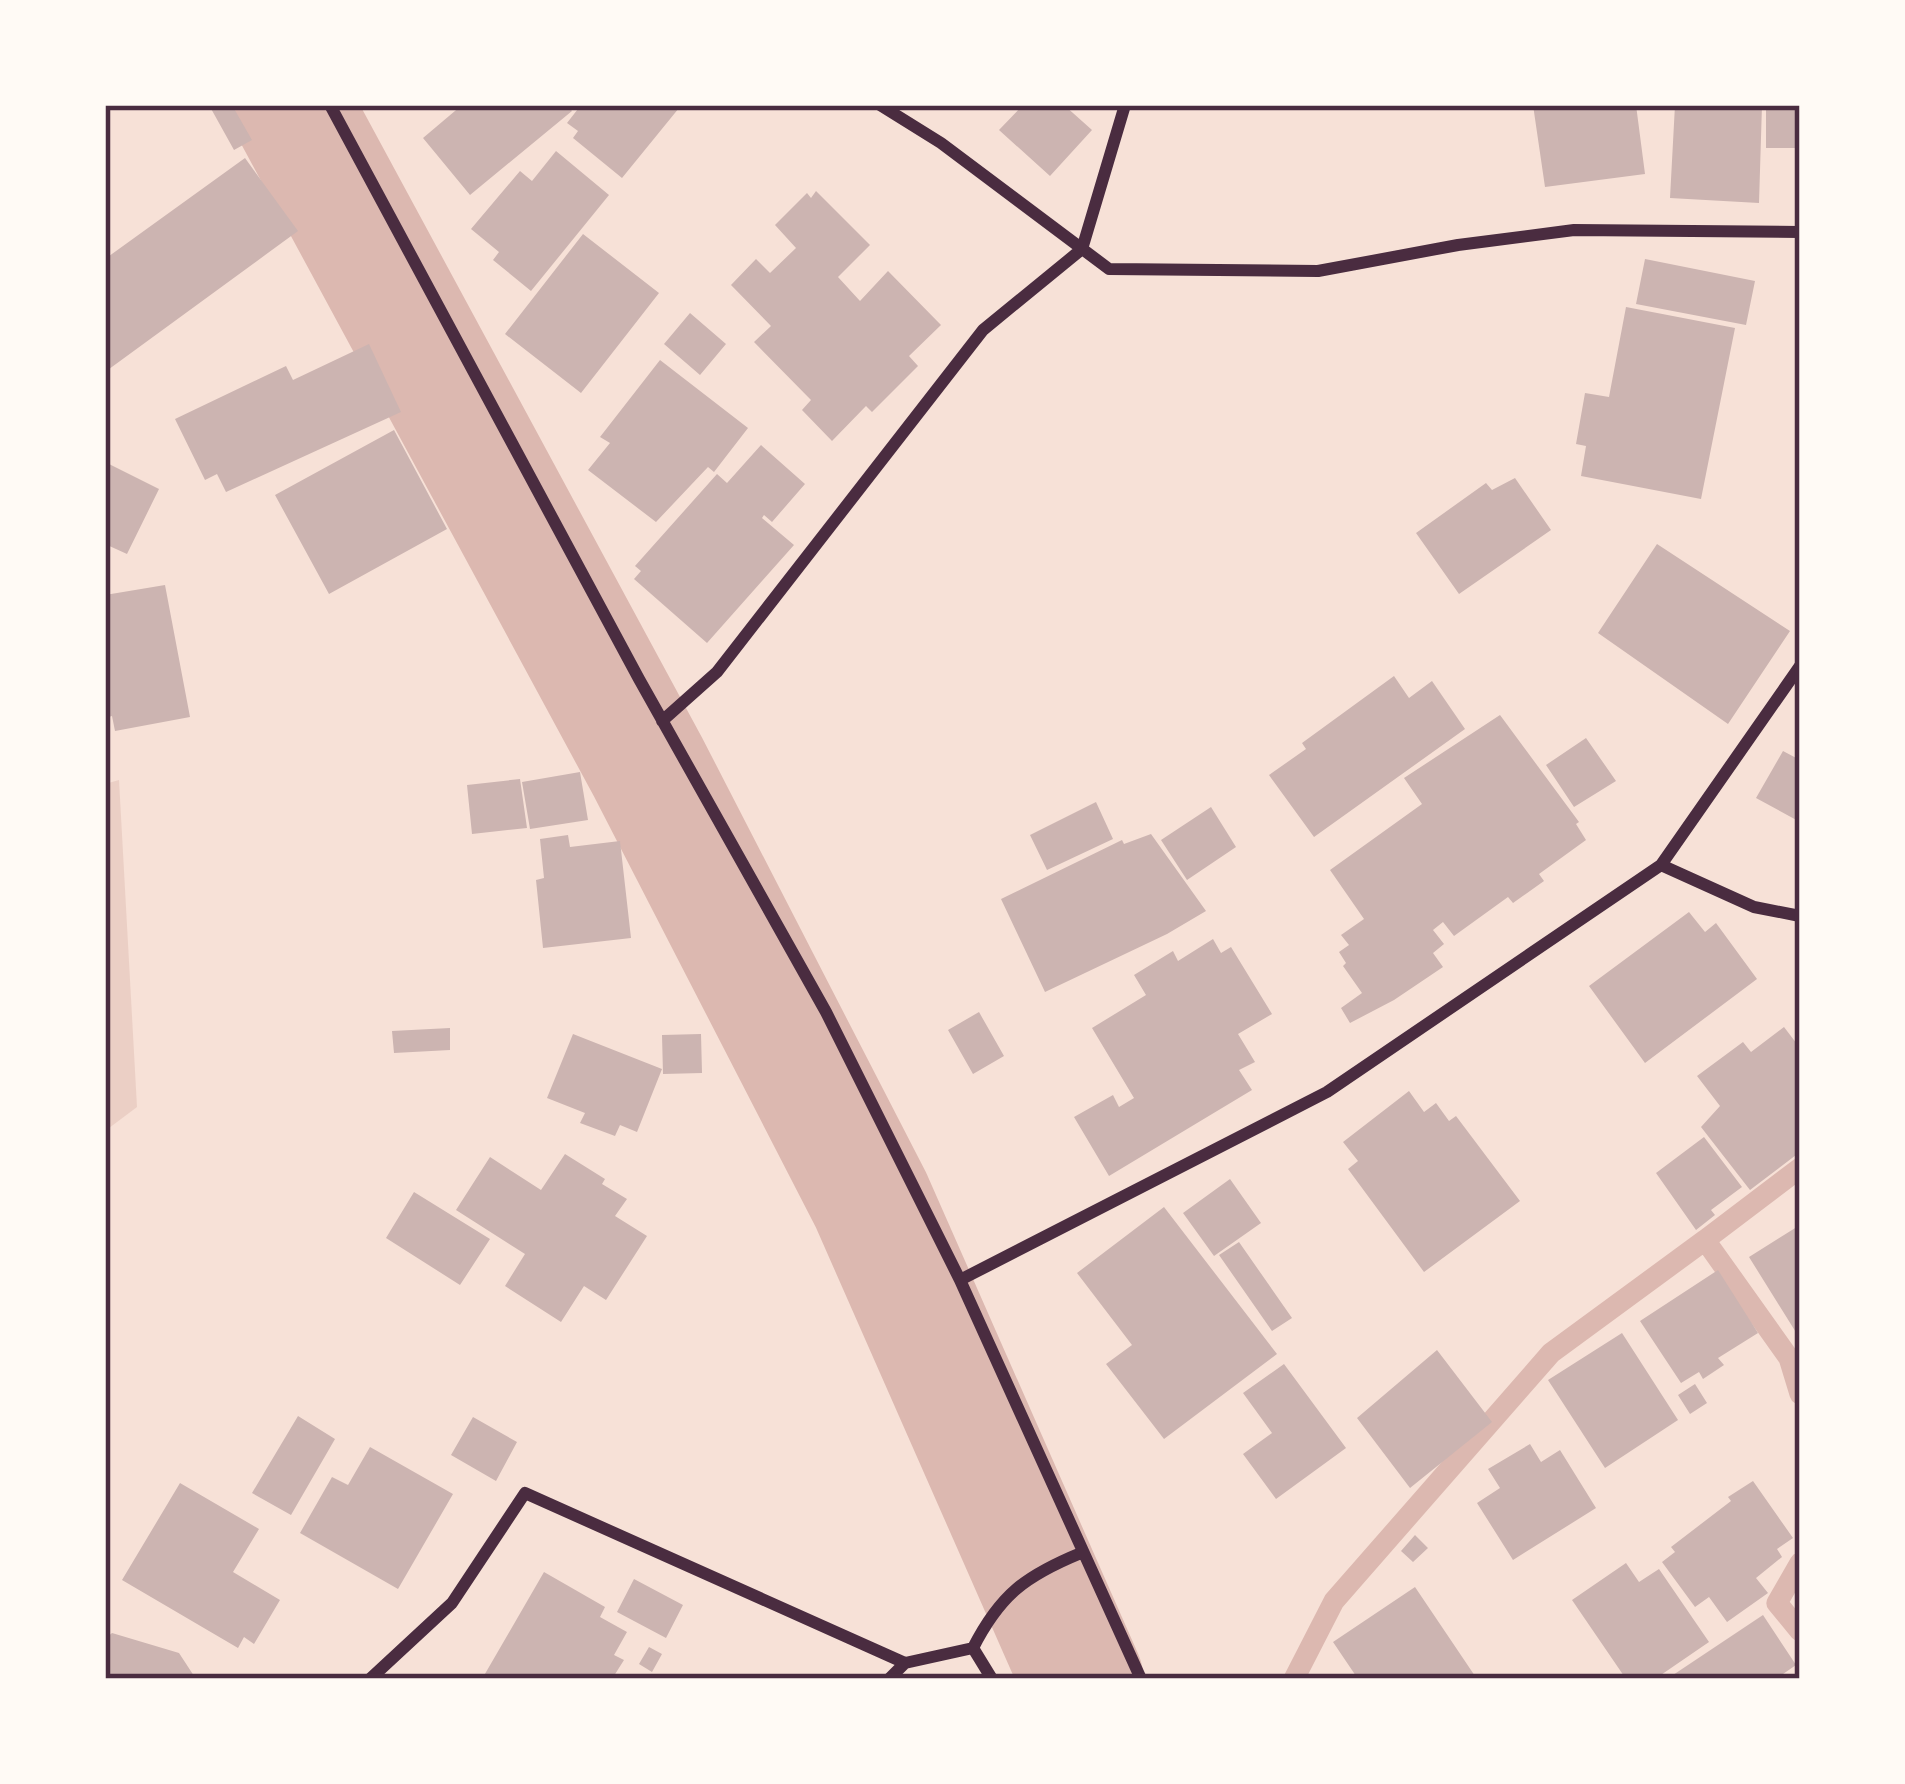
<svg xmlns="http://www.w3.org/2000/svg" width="1905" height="1784" font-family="'Noto Sans',sans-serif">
	<rect width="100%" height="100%" fill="#f7e1d7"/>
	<path fill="#ebcfc5" d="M119 780 137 1107 105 1131V784Z"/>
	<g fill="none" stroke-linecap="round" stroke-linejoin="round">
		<path stroke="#dcb8b0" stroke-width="21" d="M1705 1240 1800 1168
			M1800 1563 1777 1603 1800 1631
			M1294 1679 1334 1601 1551 1353 1705 1240 1789 1358 1800 1394"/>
		<path stroke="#dcb8b0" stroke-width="123" d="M290 105 648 767 871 1200 1082 1679"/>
	</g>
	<path fill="#ccb4b1" d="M209 105H232L252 140 234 150Z
		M462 105H567L572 111 470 195 423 138Z
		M581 105H675L679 108 622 178 573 138 578 131 567 123Z
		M1023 105H1064L1092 130 1050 176 999 130Z
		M1533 105H1636L1645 174 1545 187Z
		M1675 105H1762L1759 203 1670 198Z
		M1766 105H1799L1798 148H1766Z
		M556 151 609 195 531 291 493 260 499 252 471 229 520 171 532 181Z
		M245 158 298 231 105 372V259Z
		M816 191 870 245 838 277 860 301 888 271 941 325 909 356 918 366 872 412 866 406 832 441 802 410 811 400 754 342 771 326 731 285 756 259 770 273 796 248 775 225 807 193 811 198Z
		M583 234 659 293 581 393 505 334Z
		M1645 259 1755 281 1746 325 1636 304Z
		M1626 307 1735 328 1701 499 1581 476 1586 446 1576 444 1585 393 1609 397Z
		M690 313 726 344 700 375 664 344Z
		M369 344 401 412 226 492 217 474 205 480 175 419 286 366 293 380Z
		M660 360 748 428 714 472 708 467 656 522 588 470 610 443 600 437Z
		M394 430 447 529 329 594 275 495Z
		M761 445 805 484 772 522 764 515 762 518 794 545 707 643 634 579 641 571 635 566 717 474 727 483Z
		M105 462 159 489 127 554 105 544Z
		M1515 478 1551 530 1459 594 1416 533 1486 483 1492 490Z
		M1657 544 1790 631 1728 724 1598 633Z
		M165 585 190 717 115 731 112 716 105 718V595Z
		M1394 676 1409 698 1432 681 1465 729 1314 837 1269 775 1306 749 1302 743Z
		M1500 715 1579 822 1576 824 1586 840 1539 874 1544 881 1513 903 1508 897 1454 936 1443 922 1433 930 1444 944 1433 953 1443 967 1394 1000 1350 1023 1341 1008 1362 993 1343 966 1346 963 1339 952 1349 945 1341 935 1364 919 1330 870 1422 804 1404 778Z
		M1586 738 1616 781 1574 807 1546 765Z
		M1783 751 1800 760V822L1756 798Z
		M580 772 588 820 530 829 522 782Z
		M520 779 527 828 472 834 467 785Z
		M1096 802 1113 839 1047 870 1030 835Z
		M1211 807 1236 847 1187 880 1161 840Z
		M1151 834 1206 911 1167 934 1045 992 1001 899 1122 840 1124 844Z
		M568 835 570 847 620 841 631 938 543 948 536 880 544 878 540 839Z
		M1689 912 1705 932 1716 923 1757 979 1645 1063 1589 986Z
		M1213 939 1221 953 1231 947 1272 1014 1238 1034 1255 1062 1239 1070 1252 1090 1109 1176 1074 1117 1113 1095 1119 1107 1134 1098 1092 1028 1146 995 1134 975 1173 951 1178 961Z
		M979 1012 1004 1056 973 1074 948 1030Z
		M1784 1027 1800 1048V1152L1750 1190 1701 1127 1720 1106 1697 1076 1743 1042 1751 1052Z
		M450 1028V1050L394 1053 392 1031Z
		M573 1034 662 1069 637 1132 620 1125 615 1136 580 1123 585 1113 547 1098Z
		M701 1034 702 1073 663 1074 662 1035Z
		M1409 1091 1424 1112 1436 1103 1449 1121 1456 1116 1520 1201 1424 1272 1348 1169 1358 1161 1343 1142Z
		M1704 1137 1742 1187 1711 1210 1715 1215 1696 1230 1656 1173Z
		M565 1154 605 1179 602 1184 627 1199 615 1216 647 1236 606 1300 584 1286 561 1322 505 1286 525 1254 456 1210 490 1157 541 1190Z
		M1230 1179 1261 1223 1214 1256 1183 1213Z
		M414 1192 490 1239 460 1285 386 1238Z
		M1164 1207 1277 1354 1164 1439 1106 1364 1132 1345 1077 1273Z
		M1800 1225V1332L1797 1334 1749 1257Z
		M1239 1242 1292 1318 1272 1331 1219 1255Z
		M1718 1270 1758 1333 1718 1358 1724 1365 1703 1379 1699 1372 1681 1383 1640 1321Z
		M1622 1333 1678 1420 1605 1468 1548 1380Z
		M1437 1350 1492 1422 1410 1488 1357 1418Z
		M1284 1364 1346 1448 1276 1499 1243 1454 1272 1433 1243 1393Z
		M1695 1384 1707 1403 1690 1414 1678 1395Z
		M298 1416 335 1439 291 1515 252 1493Z
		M473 1417 517 1442 496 1481 451 1455Z
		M1530 1444 1541 1462 1560 1450 1596 1508 1513 1560 1477 1503 1500 1488 1488 1469Z
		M370 1447 453 1494 398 1589 300 1533 332 1477 348 1485Z
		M1753 1481 1793 1538 1777 1549 1782 1557 1756 1578 1768 1593 1727 1622 1709 1597 1695 1607 1662 1562 1675 1552 1671 1547 1731 1501 1728 1497Z
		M180 1483 259 1529 233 1572 280 1600 254 1644 244 1637 238 1648 122 1580Z
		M1415 1535 1428 1548 1413 1562 1401 1551Z
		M1626 1563 1639 1582 1659 1569 1709 1642 1655 1679H1626L1572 1600Z
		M544 1572 605 1607 600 1617 627 1632 614 1655 624 1660 612 1679H482Z
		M634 1579 683 1605 666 1638 617 1612Z
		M1415 1587 1477 1679H1358L1333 1642Z
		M1763 1615 1796 1665 1776 1679H1667Z
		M112 1633 179 1653 196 1679H105V1639Z
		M649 1647 662 1654 652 1672 639 1664Z"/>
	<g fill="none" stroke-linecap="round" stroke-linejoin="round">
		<path stroke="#4a2c40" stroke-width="12" d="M330 105 639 679 826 1012 960 1280 1141 1679
			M880 105 941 143 1109 269 1318 271 1458 245 1574 230 1800 232
			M662 721 717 672 983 330 1082 249 1125 105
			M1661 865 1754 907 1800 916
			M960 1280 1327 1092 1661 865 1800 666
			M973 1648 992 1679
			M370 1679 452 1603 525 1493 905 1663
			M889 1679 905 1663 973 1648C1000 1595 1025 1576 1081 1553"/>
	</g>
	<rect width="1905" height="1784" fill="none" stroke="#fffaf5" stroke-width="216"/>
	<rect x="108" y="108" width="1689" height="1568" fill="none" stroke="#4a2c40" stroke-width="4.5"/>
</svg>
